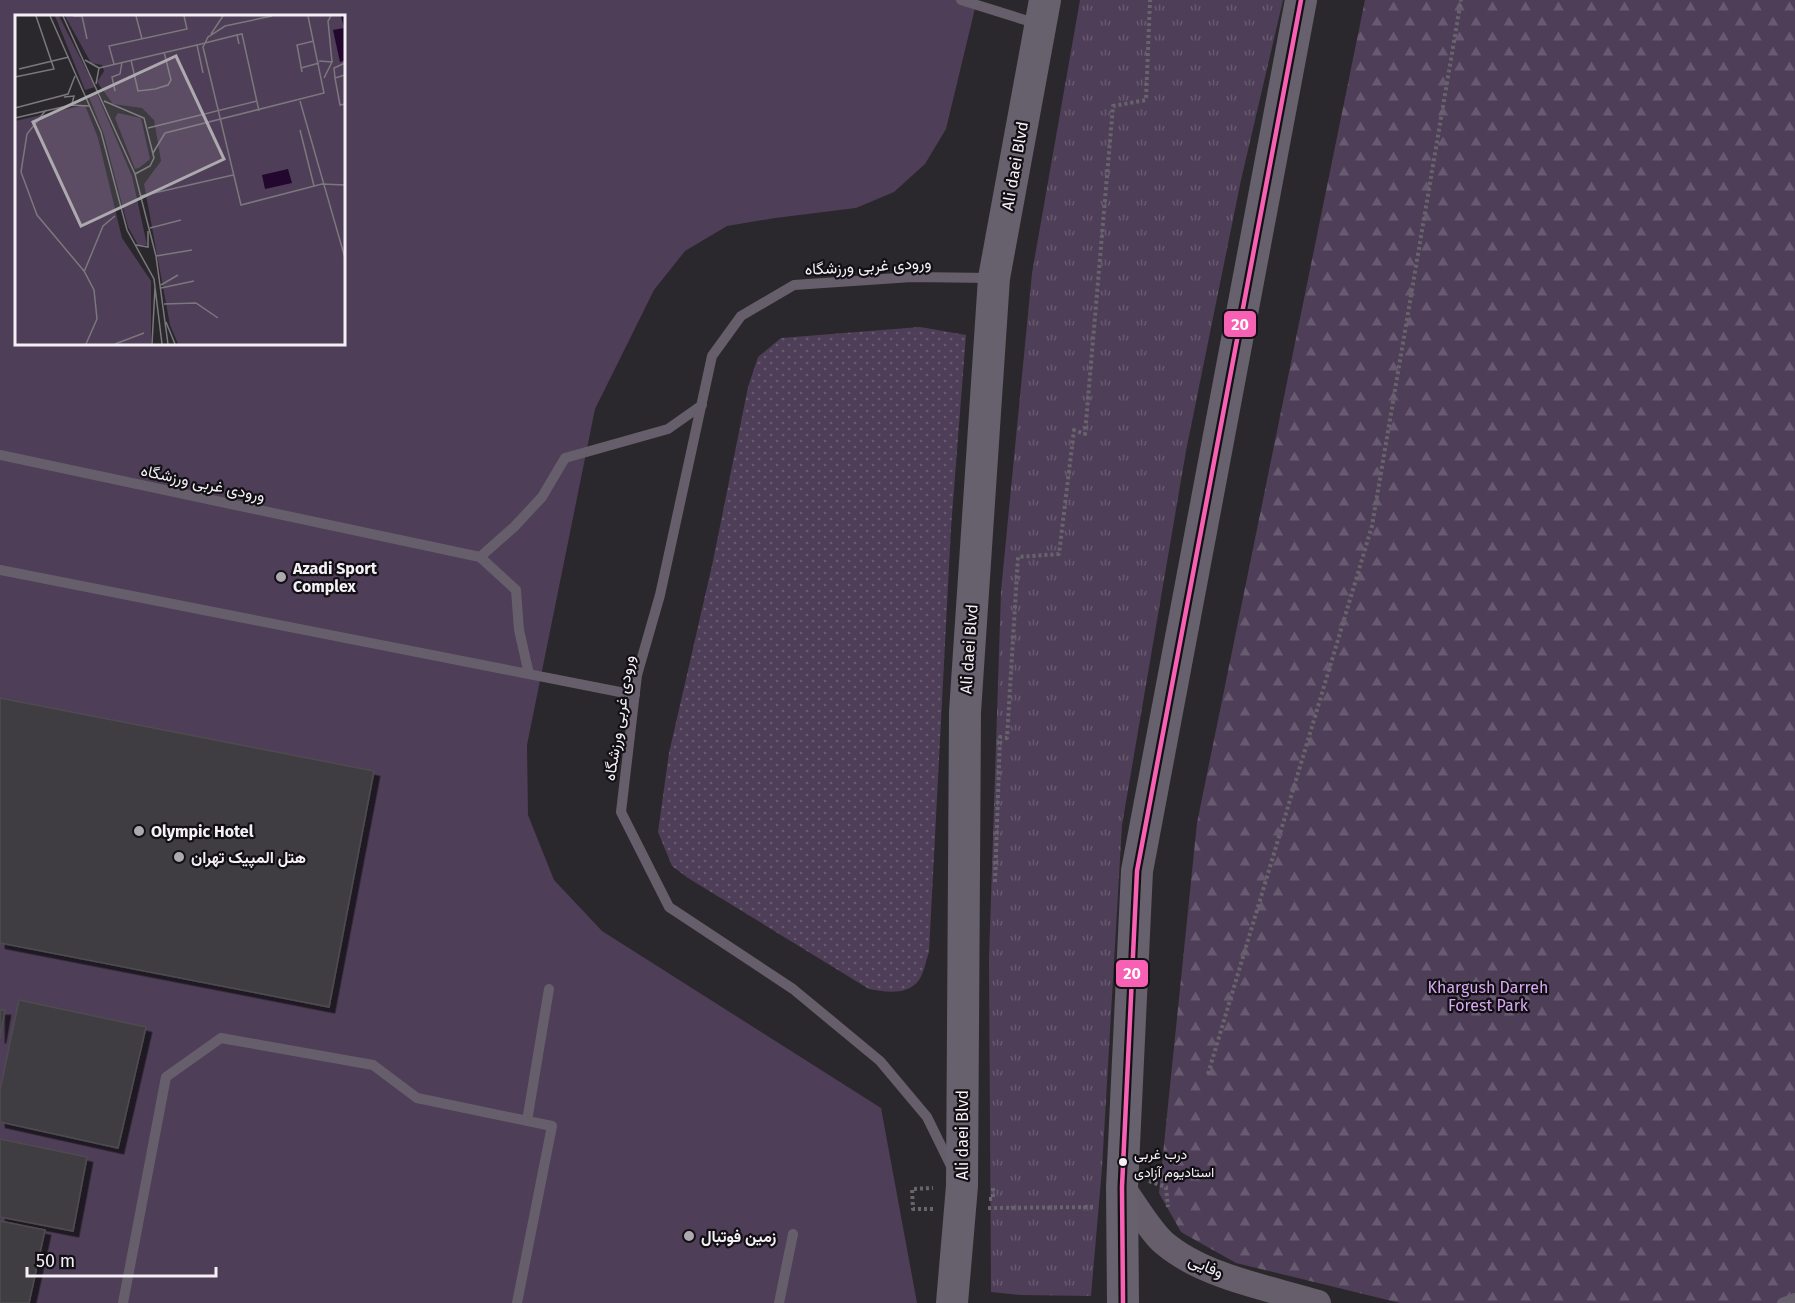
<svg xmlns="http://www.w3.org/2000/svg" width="1795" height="1303" font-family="'Fira Sans',Vazirmatn,sans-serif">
	<defs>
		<pattern id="grass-dots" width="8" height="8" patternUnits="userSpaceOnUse" patternTransform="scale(1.5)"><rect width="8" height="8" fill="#4e3e57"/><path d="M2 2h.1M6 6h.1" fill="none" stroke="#685a70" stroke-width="1.8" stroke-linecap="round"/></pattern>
		<pattern id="forest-firs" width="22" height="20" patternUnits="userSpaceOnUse" patternTransform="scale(1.5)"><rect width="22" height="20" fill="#4e3e57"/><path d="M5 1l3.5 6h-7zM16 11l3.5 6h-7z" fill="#685a70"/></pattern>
		<pattern id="park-tufts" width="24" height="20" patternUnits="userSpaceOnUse" patternTransform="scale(1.5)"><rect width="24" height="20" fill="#4e3e57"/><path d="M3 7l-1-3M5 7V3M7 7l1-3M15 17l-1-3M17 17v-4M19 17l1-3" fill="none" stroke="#685a70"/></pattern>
		<filter id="shadow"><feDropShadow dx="5.5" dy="5.5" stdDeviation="0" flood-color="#0009"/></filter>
	</defs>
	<rect width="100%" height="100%" fill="#2a282c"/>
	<path fill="url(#grass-dots)" d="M920 327 966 335 951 528 929 952C926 960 924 973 919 980 907 996 885 992 869 989L688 878 672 866 658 832 669 753 713 561 748 387 758 357 781 338Z"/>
	<path fill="url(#forest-firs)" d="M1365 0H1795V1303H1400L1236 1263 1181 1232 1159 1193 1197 823Z"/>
	<path fill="url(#park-tufts)" d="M1080 0H1283L1241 180 1186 451 1122 825 1102 1168 1091 1296 1021 1295 991 1292 989 959 1001 591 1032 273Z"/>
	<path fill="#4e3e57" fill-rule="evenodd" d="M0 0H977L946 129 925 164 894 192 856 208 775 218 727 226 685 251 654 290 595 409 527 745 528 815 554 880 602 931 881 1108 917 1303H0ZM16 16H344V344H16Z"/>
	<path fill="#403d42" stroke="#4e4c50" stroke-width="1.5" filter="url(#shadow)" d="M0 698 374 771 329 1007 0 943Z
		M19 1000 146 1027 118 1148 0 1122V1090Z
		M0 1010H5L0 1038Z
		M0 1139 87 1157 73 1231 0 1217Z
		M0 1221 45 1230 29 1303H0Z"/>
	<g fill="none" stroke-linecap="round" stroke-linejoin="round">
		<path stroke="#68646c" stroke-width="4" stroke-dasharray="3 3" stroke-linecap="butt" d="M995 882 1000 737 1007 738 1018 557 1059 554 1074 430 1085 434 1113 106 1146 100 1150 0
			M1208 1074 1372 526 1461 0
			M1149 1181 1166 1187 1168 1207
			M989 1199H993V1187
			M988 1208 1095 1207
			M933 1209H913L912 1189 933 1188"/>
		<path stroke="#665f6b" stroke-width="10" d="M961 0 1038 24
			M0 455 480 557 516 590 519 630 529 674
			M480 557 514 527 542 497 565 458 668 429 702 405
			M0 570 635 695
			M527 1121 549 989
			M952 1168 927 1117 880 1061 793 989 669 907 621 812 637 675 660 595 712 356 741 316 794 285 912 277 991 278
			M123 1303 166 1077 221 1038 373 1065 417 1098 552 1126 517 1303
			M779 1303 793 1234
			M1782 1303 1795 1298"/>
		<path stroke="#665f6b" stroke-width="26" d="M1122 1187C1134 1203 1150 1231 1164 1243 1204 1277 1269 1288 1318 1303"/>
		<path stroke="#67606d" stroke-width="32" d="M952 1303 962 1186 965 712 994 278 1045 0
			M1123 1303 1122 1187 1137 871 1301 0"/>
		<defs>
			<path id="bus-1" d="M1123 1303 1122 1187 1137 871 1301 0"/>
		</defs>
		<use href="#bus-1" stroke="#121014" stroke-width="9"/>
		<use href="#bus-1" stroke="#f860b3" stroke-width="4.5"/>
	</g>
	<g fill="#adaaaf" stroke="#121014" stroke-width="2">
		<circle cx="281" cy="577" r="6"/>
		<circle cx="139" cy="831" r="6"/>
		<circle cx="179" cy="857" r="6"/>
		<circle cx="689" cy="1236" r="6"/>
	</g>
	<circle fill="#f4f0f6" stroke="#121014" stroke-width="2" cx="1123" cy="1162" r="5"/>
	<g text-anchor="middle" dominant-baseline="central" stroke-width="4.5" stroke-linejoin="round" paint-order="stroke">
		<g font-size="14" fill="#f4f0f6" stroke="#121014" text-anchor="start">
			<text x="1134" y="1154">درب غربی<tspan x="1134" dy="18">استادیوم آزادی</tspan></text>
		</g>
		<g font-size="16" fill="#f4f0f6" stroke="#121014">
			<text transform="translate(1015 166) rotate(-80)">Ali daei Blvd</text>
			<text transform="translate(868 266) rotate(-3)">ورودی غربی ورزشگاه</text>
			<text transform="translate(203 483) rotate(12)">ورودی غربی ورزشگاه</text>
			<text transform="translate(969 649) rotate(-86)">Ali daei Blvd</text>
			<text transform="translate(619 718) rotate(-81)">ورودی غربی ورزشگاه</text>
			<text transform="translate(962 1135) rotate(-90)">Ali daei Blvd</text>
			<text transform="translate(1206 1266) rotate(23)">وفایی</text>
		</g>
		<g font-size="16" font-weight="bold" fill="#f4f0f6" stroke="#121014" text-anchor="start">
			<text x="293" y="568">Azadi Sport<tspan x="293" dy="18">Complex</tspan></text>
			<text x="151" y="831">Olympic Hotel</text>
			<text x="191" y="857">هتل المپیک تهران</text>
			<text x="701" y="1236">زمین فوتبال</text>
		</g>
		<g font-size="16" fill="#d9a9f3" stroke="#121014">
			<text x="1488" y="987">Khargush Darreh<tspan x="1488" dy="18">Forest Park</tspan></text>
		</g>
	</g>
	<g transform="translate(15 15)">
		<rect width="330" height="330" fill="#2a282c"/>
		<path d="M103 98 126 103 135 144 124 153 120 154 100 103Z" fill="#4e3e57"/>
		<path d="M70 90 83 123 107 223 136 266V329H0V106Z" fill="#4e3e57"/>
		<path d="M82 79 117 161 132 230H123L113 212 89 120 74 82Z" fill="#4e3e57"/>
		<path d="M40 1H44L80 72 70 75ZM50 1H330V329H163L155 310 129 169 146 146 139 105 127 93 98 89 82 67 89 56 87 50 76 48Z" fill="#4e3e57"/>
		<path d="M326 1H330V45L325 47 318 15 329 13ZM273 154 277 168 250 174 247 160Z" fill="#23072f"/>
		<path fill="none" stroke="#7b787d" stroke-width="1.5" d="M35 1 86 117 112 215 139 264 147 329M48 1 120 159 141 241 153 329M58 1H67L72 24M121 1 127 24M257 1 210 11 193 22 188 32 226 190 307 169 330 170M316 1 313 6 317 47M196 19 208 1M222 20 227 19 244 96M182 30 222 20 224 29M70 45 84 53 81 69M116 45 123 76 140 74 153 70 156 65 149 37M304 46 317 47 309 63M99 49 94 31 172 14 169 1M84 53 182 30 188 58M286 53 304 48M4 54 54 42M287 57 282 30 299 26M330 60 320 63 325 90 330 89M0 62 39 54 21 1M320 63 319 53 330 48M100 76 97 62 105 59 107 47M49 82 59 81 57 89M89 86 129 103 139 143 135 151 120 159M285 86 330 243M0 93 53 79 60 61M31 95 12 119 6 157 22 200 69 256 79 275 82 304 71 329M0 103 56 90 74 91M133 113 242 86M285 115 299 171M150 118 309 78 293 1M138 138 150 118M126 181 218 160M135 213 166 205M121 230 133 232V216M141 241 177 235M69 257 88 211 100 201M146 270 163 260M146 273 179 266M149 289 181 288 203 303M151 307 160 329M100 329 129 318M137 329 140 273"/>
		<path fill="#adaaaf" fill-opacity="0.15" stroke="#adaaaf" stroke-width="3" d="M161 41 209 144 66 211 18 107Z"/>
		<rect width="330" height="330" fill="none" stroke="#f4f0f6" stroke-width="3"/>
	</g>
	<g stroke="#121014" stroke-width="2">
		<rect x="1223" y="310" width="34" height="28" rx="6" fill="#f860b3"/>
		<rect x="1115" y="959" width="34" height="29" rx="6" fill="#f860b3"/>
	</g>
	<g font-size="16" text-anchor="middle" font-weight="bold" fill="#fff">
		<text x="1240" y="330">20</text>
		<text x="1132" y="979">20</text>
	</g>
	<path d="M27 1267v9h189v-9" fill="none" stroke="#f4f0f6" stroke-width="3"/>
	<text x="36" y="1267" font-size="18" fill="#f4f0f6" stroke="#121014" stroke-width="4.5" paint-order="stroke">50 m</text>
</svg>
